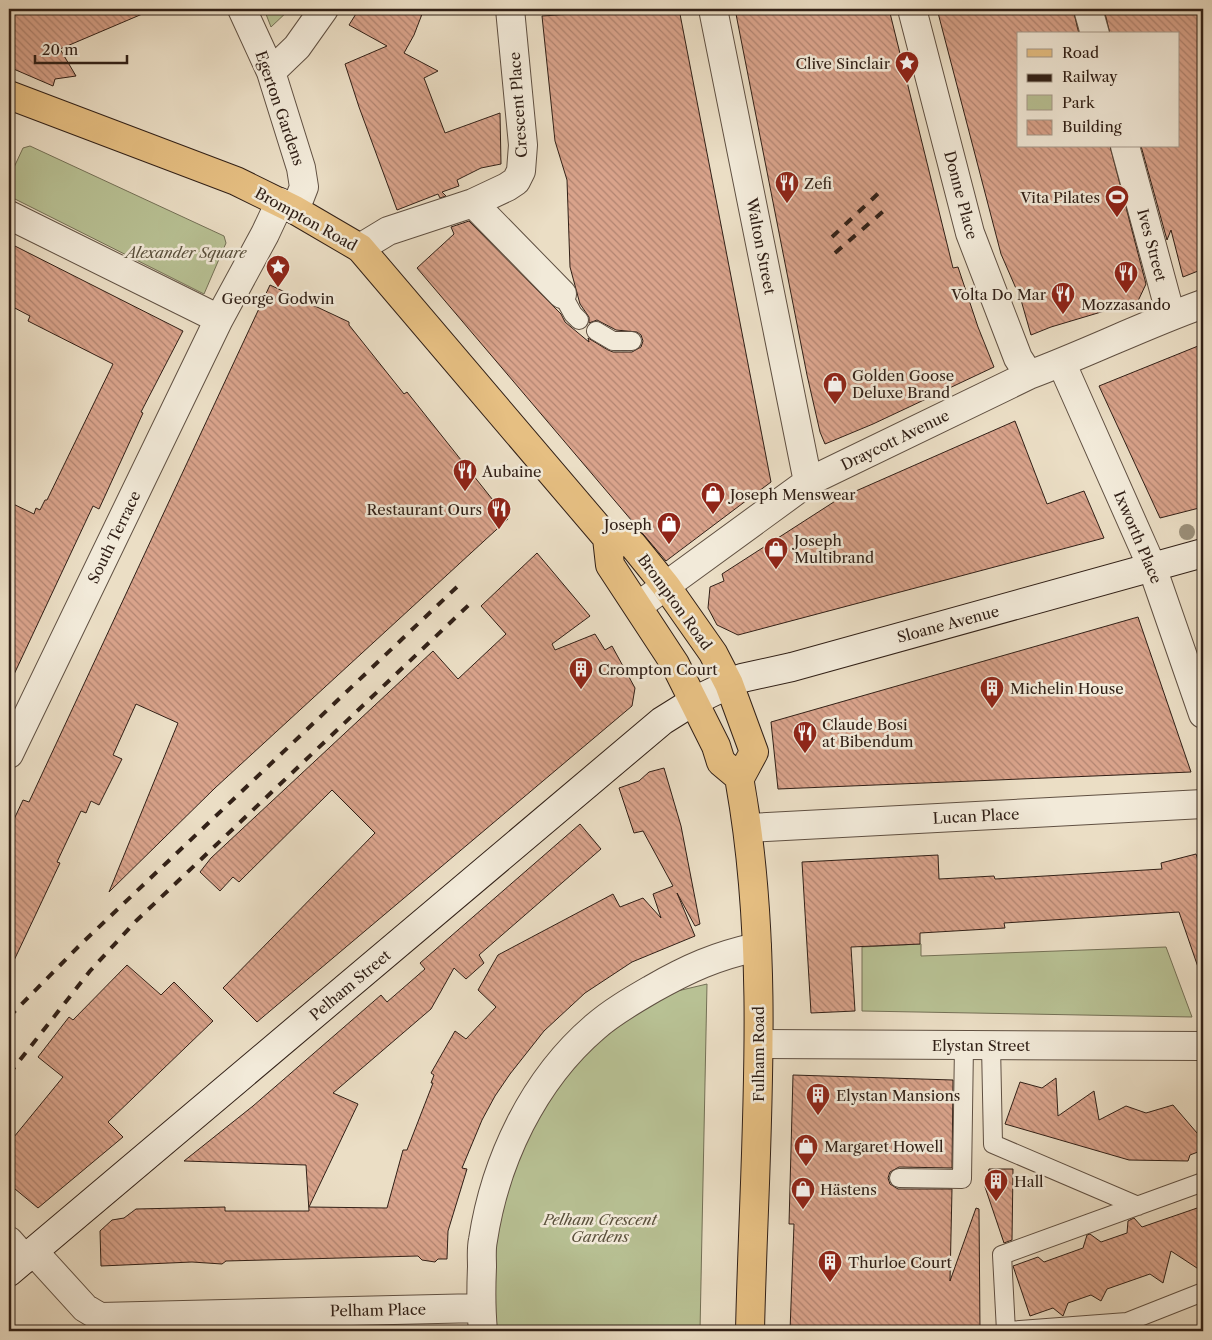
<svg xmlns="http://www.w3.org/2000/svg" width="1212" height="1340" font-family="'Libre Caslon Text',serif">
	<defs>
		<pattern id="building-back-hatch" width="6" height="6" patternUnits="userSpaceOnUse" patternTransform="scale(1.25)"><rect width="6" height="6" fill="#d9a38b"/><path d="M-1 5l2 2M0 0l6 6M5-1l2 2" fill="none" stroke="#b18471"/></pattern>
	</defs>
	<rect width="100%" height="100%" fill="#ebdec5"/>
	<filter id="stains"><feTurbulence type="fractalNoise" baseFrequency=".004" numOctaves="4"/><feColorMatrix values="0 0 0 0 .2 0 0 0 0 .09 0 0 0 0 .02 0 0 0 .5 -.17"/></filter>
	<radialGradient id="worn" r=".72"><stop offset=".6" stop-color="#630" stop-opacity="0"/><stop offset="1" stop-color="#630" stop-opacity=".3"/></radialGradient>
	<path fill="#b8c194" stroke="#747056" d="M264 9H290L271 27Z
		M30 146 224 236 226 243 204 294 9 196V178L23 148Z
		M921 944V956L1166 947 1192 1017 862 1011V947Z
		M707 984 700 1331H494L495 1238 513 1161 561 1075 616 1024 669 993Z"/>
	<path fill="url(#building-back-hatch)" stroke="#312017" d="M9 9H154L60 49 76 76 55 79 53 86 9 67Z
		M359 9H424L414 35 404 53 438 71 424 78 445 133 500 113 501 164 481 168 457 180 459 186 442 192 446 196 440 198 438 194 397 210 359 107 345 64 387 46 349 25Z
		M616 9H679L771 482 666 561 417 268 454 234 451 227 469 221 561 314 565 322 589 342 588 338 608 350 613 352H632L641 347 643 341 641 335 637 332 616 330 597 320 589 323V317L580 304 570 267 567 180 555 141 542 16 616 11Z
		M735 9H889L953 268 958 267 978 327 994 367 873 424 825 444 820 432 807 375Z
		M937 9H1073L1079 34H1018V146H1110L1146 284 1138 301 1051 327 1031 335 1021 300 1001 254Z
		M1104 9H1203V269L1183 277 1171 230 1167 240 1141 146H1178V34H1110Z
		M9 243 183 331 141 412 143 413 99 509 93 506 9 685V502L34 514 36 508 40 510 45 500H47L113 364 28 321 30 316 9 305Z
		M270 285 349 322V325L404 394 407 392 508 519 215 788 109 892 178 723 136 704 113 755 122 759 99 805 91 801 86 813 81 811 57 862 60 863 9 971V830L23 800 29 802Z
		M1203 344V507L1160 518 1099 386Z
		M1015 421 1047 504 1084 491 1104 538 738 635 717 625 708 608 710 587 724 581 722 574 840 498Z
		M537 553 590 616 552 644 555 650 595 634 605 650 612 646 635 688 632 706 257 1022 223 988 375 833 332 790 239 882 233 877 220 891 200 872 211 858 433 651 458 679 506 634 481 606Z
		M1138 617 1191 772 778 789 771 722Z
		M664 768 681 826 700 924 695 926 677 893 695 936 632 962 585 993 544 1031 510 1074 495 1096 482 1120 462 1168 467 1169 448 1231 447 1259H438L435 1262 422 1260 418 1256 226 1261 222 1264 192 1262 101 1266 100 1231 112 1220 124 1218 136 1209 225 1207V1211H309L306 1165 184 1161 253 1106 381 995 387 1002 425 969 420 963 580 824 601 849 479 955 484 963 466 979 454 968 431 1009 333 1093 358 1104 309 1207 387 1208 403 1150H407L433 1083H431L434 1075 431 1073 455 1031 466 1039 496 1007 478 990 498 955 613 894 620 907 643 898 661 918 653 894 673 886 643 831 634 833 619 788 639 781 649 772Z
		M1196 854 1203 875V969L1199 970 1179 912 1004 923 1005 928 920 933V944L851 947 855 1011 811 1013 802 862 938 855 939 879 994 876 995 879 1162 869 1161 863Z
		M127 965 161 995 174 982 213 1021 108 1122 123 1137 38 1208 9 1184V1143L63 1077 38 1057 69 1017 73 1020Z
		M793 1075 953 1080 952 1168 899 1167 890 1172 888 1178 890 1184 898 1189H952L950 1281 976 1208 979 1209 980 1331H790L794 1224H789Z
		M1056 1078 1058 1116 1094 1091 1099 1120 1126 1106 1146 1113 1173 1105 1203 1140V1150L1190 1155 1188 1161 1129 1160 1005 1124 1020 1082 1042 1088Z
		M989 1169H1013L1012 1240 1004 1243 985 1187Z
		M1203 1206V1272L1171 1251 1163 1283 1150 1274 1107 1289 1101 1301 1091 1295 1068 1303 1063 1316 1053 1308 1030 1316 1013 1266 1038 1257 1044 1262 1083 1248 1087 1235 1090 1234 1101 1242 1127 1233 1128 1221 1134 1218 1142 1227Z"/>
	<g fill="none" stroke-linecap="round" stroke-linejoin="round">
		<defs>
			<path id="lane" d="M562 294 573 314 579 320
				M596 331 613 341H632
				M991 1045 993 1144 1138 1206
				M899 1178 962 1179 964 1045
				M1127 1322 1203 1292
				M1006 1331 1002 1255 1203 1182
				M1007 1331 1127 1322 1131 1331"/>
			<path id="street" d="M242 9 271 72 301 168 304 187 295 210
				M713 9 808 482
				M912 9 970 233 1018 358 1029 375
				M1088 9 1095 34
				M271 72 297 47 324 9
				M1125 146 1171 316
				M473 203 562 294
				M9 215 219 319
				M360 248 388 231 473 203 507 187 516 181 521 171 523 145 510 9
				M1062 364 1152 567 1203 714
				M638 606 808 482 1029 375C1088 353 1144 325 1203 304
				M9 754 219 319 265 234 280 202
				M748 828 1203 804
				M759 1044 1203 1046
				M9 1241 25 1259
				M34 1252 85 1308 100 1317 480 1308
				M483 1331C481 1310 481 1289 482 1267 482 1258 481 1249 483 1240 495 1161 533 1080 595 1027 612 1012 633 1000 652 989 689 968 716 956 757 947"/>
			<path id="secondary" d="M9 1272 662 721 694 701 742 678 792 667 1203 553"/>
			<path id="primary" d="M9 95 236 181 295 210 360 248 607 538 610 565 675 664 716 746 721 762 740 778V783C772 963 754 1149 750 1331
				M607 538 632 544 666 586 713 653 729 684 754 752 740 778"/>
		</defs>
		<use href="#lane" stroke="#605042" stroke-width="20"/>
		<use href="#street" stroke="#605042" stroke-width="30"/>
		<use href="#secondary" stroke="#312017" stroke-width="30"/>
		<use href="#primary" stroke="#312017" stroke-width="30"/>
		<use href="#lane" stroke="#f2ead9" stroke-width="18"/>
		<use href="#street" stroke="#f2ead9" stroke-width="28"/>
		<use href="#secondary" stroke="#f2ead9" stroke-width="28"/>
		<use href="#primary" stroke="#e6bf82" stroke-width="28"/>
		<path stroke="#312017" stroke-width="4" stroke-dasharray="9 9" stroke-linecap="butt" d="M832 237 883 189
			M835 253 887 208
			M9 1017 80 945 460 584
			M9 1074 90 971 136 921 474 600"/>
	</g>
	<circle fill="#9b907a" cx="1187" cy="532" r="8"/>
	<defs>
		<symbol id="sight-pin" viewBox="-11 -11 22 30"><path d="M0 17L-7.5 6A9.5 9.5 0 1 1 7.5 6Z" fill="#8f2418" stroke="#f2ead9"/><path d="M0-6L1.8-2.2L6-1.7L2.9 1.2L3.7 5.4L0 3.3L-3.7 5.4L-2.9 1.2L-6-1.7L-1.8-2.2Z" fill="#fff"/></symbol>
		<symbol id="restaurant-pin" viewBox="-11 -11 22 30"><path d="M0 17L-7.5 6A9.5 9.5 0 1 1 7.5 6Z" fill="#8f2418" stroke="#f2ead9"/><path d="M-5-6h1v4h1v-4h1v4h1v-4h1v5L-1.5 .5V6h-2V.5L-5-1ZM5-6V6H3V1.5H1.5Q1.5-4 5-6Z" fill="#fff"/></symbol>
		<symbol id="stadium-pin" viewBox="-11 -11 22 30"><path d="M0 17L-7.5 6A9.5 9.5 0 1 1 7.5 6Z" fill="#8f2418" stroke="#f2ead9"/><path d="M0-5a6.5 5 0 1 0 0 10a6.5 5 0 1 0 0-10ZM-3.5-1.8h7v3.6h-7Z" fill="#fff"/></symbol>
		<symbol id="shop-pin" viewBox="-11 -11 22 30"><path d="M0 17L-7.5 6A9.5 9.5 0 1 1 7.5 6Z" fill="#8f2418" stroke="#f2ead9"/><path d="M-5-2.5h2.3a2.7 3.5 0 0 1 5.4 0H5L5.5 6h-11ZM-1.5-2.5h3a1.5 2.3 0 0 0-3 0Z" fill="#fff"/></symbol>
		<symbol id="building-pin" viewBox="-11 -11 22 30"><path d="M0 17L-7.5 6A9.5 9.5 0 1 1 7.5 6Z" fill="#8f2418" stroke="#f2ead9"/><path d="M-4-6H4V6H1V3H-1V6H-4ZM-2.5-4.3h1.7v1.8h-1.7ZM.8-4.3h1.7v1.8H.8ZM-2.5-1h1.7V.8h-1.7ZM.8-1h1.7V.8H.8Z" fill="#fff"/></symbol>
	</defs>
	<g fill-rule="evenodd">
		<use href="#sight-pin" x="893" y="49" width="28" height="38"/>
		<use href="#restaurant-pin" x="773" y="169" width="28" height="38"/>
		<use href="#stadium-pin" x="1103" y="183" width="28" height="38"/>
		<use href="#sight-pin" x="264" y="253" width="28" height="38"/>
		<use href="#restaurant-pin" x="1112" y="259" width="28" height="38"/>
		<use href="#restaurant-pin" x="1049" y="280" width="28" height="38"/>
		<use href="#shop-pin" x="821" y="370" width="28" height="38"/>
		<use href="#restaurant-pin" x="451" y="457" width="28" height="38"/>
		<use href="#shop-pin" x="699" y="480" width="28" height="38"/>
		<use href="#restaurant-pin" x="485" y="495" width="28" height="38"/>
		<use href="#shop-pin" x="655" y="510" width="28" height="38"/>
		<use href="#shop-pin" x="762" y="535" width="28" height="38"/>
		<use href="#building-pin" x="567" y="655" width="28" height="38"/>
		<use href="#building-pin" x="978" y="674" width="28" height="38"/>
		<use href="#restaurant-pin" x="791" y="719" width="28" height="38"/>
		<use href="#building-pin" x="804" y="1081" width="28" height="38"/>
		<use href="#shop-pin" x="792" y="1132" width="28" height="38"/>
		<use href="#building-pin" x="982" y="1167" width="28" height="38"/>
		<use href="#shop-pin" x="789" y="1175" width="28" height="38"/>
		<use href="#building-pin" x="816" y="1248" width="28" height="38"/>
	</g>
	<g text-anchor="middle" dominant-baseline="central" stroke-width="5" stroke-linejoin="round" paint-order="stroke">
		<g font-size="15" fill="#312017" stroke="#f2ead9" text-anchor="start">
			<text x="890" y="63" text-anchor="end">Clive Sinclair</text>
			<text x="804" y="183">Zefi</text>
			<text x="1100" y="197" text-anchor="end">Vita Pilates</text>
			<text x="1046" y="294" text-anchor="end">Volta Do Mar</text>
			<text x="278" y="298" text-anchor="middle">George Godwin</text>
			<text x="1126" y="304" text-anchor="middle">Mozzasando</text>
			<text x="852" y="375">Golden Goose<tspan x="852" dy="17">Deluxe Brand</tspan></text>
			<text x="482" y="471">Aubaine</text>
			<text x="730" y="494">Joseph Menswear</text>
			<text x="482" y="509" text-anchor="end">Restaurant Ours</text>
			<text x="652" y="524" text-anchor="end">Joseph</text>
			<text x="794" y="540">Joseph<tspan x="794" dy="17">Multibrand</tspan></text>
			<text x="598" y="669">Crompton Court</text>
			<text x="1010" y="688">Michelin House</text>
			<text x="822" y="724">Claude Bosi<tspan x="822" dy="17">at Bibendum</tspan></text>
			<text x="836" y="1095">Elystan Mansions</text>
			<text x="824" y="1146">Margaret Howell</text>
			<text x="1014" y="1181">Hall</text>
			<text x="820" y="1189">Hästens</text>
			<text x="848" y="1262">Thurloe Court</text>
		</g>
		<g font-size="15" fill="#312017" stroke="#f2ead9">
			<text transform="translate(518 105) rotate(-94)">Crescent Place</text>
			<text transform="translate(280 108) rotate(71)">Egerton Gardens</text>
			<text transform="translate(961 195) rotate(75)">Donne Place</text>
			<text transform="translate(306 219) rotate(29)">Brompton Road</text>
			<text transform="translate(1152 245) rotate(75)">Ives Street</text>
			<text transform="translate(761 246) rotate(79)">Walton Street</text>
			<text transform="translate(895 440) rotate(-26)">Draycott Avenue</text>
			<text transform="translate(114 537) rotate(-64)">South Terrace</text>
			<text transform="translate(1138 537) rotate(67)">Ixworth Place</text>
			<text transform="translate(675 602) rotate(54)">Brompton Road</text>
			<text transform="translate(948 624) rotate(-15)">Sloane Avenue</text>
			<text transform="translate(976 816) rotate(-3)">Lucan Place</text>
			<text transform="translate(350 985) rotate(-40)">Pelham Street</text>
			<text x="981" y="1045">Elystan Street</text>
			<text transform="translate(758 1054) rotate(-90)">Fulham Road</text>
			<text transform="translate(378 1310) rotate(-1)">Pelham Place</text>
		</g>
		<g font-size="15" font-style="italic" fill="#5a503c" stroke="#f2ead9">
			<text x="186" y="252">Alexander Square</text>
			<text x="600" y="1219">Pelham Crescent<tspan x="600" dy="17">Gardens</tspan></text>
		</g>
	</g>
	<rect width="1212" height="1340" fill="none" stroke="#ebdec5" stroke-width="30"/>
	<rect x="10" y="10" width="1192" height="1320" fill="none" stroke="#312017" stroke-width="2.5"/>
	<rect x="15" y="15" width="1182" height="1310" fill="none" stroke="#312017"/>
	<rect x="1017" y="32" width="162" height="115" fill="#f2ead9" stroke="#a5998b"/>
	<rect x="1027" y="49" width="25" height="8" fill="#e6bf82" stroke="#a5998b"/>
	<text x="1062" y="58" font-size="15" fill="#312017">Road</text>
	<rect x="1027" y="74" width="25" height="8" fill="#312017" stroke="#a5998b"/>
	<text x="1062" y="82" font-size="15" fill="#312017">Railway</text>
	<rect x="1027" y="95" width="25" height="15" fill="#b8c194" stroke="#a5998b"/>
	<text x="1062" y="108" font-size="15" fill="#312017">Park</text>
	<rect x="1027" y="120" width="25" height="15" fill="url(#building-back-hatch)" stroke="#a5998b"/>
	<text x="1062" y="132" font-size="15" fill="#312017">Building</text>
	<path d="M35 55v8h92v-8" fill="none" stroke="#312017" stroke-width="2.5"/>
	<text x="42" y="55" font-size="15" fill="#312017" stroke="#f2ead9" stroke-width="4" paint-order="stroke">20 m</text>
	<rect width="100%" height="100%" filter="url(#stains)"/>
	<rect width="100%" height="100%" fill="url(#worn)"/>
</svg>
